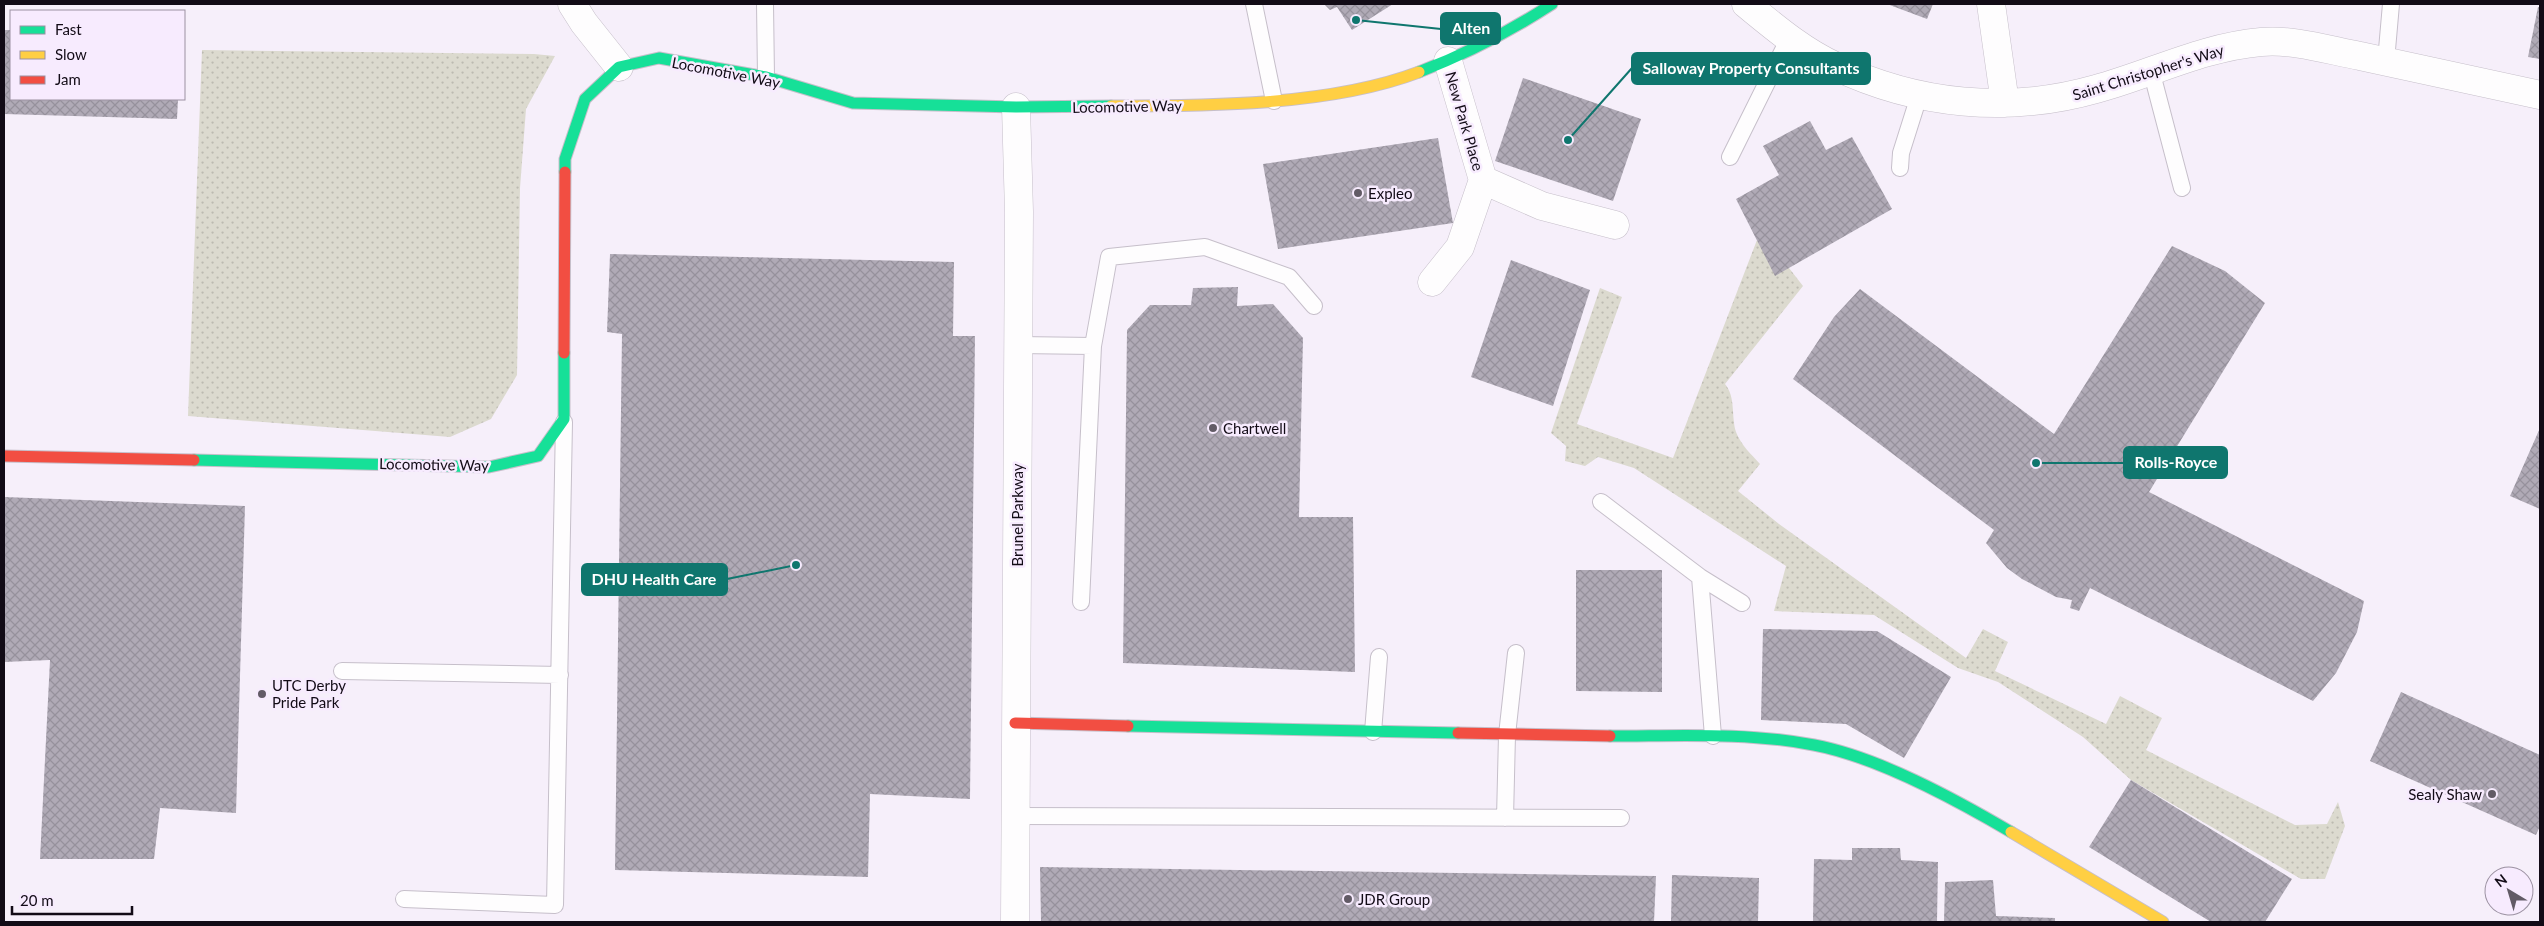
<svg xmlns="http://www.w3.org/2000/svg" width="2544" height="926" font-family="Lato,sans-serif">
	<defs>
		<pattern id="grass-dots" width="8" height="8" patternUnits="userSpaceOnUse" patternTransform="scale(1.25)"><rect width="8" height="8" fill="#dcdacf"/><path d="M2 2h.1M6 6h.1" fill="none" stroke="#bcbab1" stroke-width="1.8" stroke-linecap="round"/></pattern>
		<pattern id="building-cross-hatch" width="8" height="8" patternUnits="userSpaceOnUse" patternTransform="scale(1.25)"><rect width="8" height="8" fill="#b0aab6"/><path d="M0 0l8 8M0 8l8-8" fill="none" stroke="#96919c"/></pattern>
	</defs>
	<rect width="100%" height="100%" fill="#f6effa"/>
	<path fill="url(#grass-dots)" d="M202 50 534 54 555 56 526 109 520 188 517 375 491 419 450 437 188 416Z
		M1757 240 1789 268 1803 286 1725 384C1736 397 1731 416 1736 432 1741 445 1751 454 1760 464L1738 491 1779 524 1966 658 1983 629 2008 642 1995 671 2106 724 2120 696 2162 718 2146 750 2295 825 2327 824 2338 802 2345 826 2325 879H2301L2131 780 2083 737 1998 682 1958 668 1874 615 1774 611 1786 566 1634 468 1598 457 1585 466 1565 461 1566 446 1551 433 1600 288 1622 297 1577 424 1673 458Z"/>
	<path fill="url(#building-cross-hatch)" d="M1324 4H1393L1352 30 1337 7 1330 10Z
		M1887 4H1933L1927 19Z
		M2538 7H2540V59L2528 57Z
		M4 30H11V99H178L177 119 4 114Z
		M1523 78 1641 119 1613 201 1495 161Z
		M1810 121 1826 150 1852 137 1892 209 1775 276 1736 199 1779 175 1763 146Z
		M1438 138 1453 223 1278 249 1263 164Z
		M2172 246 2225 271 2265 303 2149 492 2364 601 2357 632 2336 673 2313 701 2090 588 2079 611 2070 608 2072 600 2056 597 2022 579 2007 568 1986 543 1994 530 1793 379 1834 317 1860 289 2054 434Z
		M610 254 954 262 953 336H975L970 799 870 794 868 877 615 870 622 334 607 332Z
		M1511 260 1590 290 1553 406 1471 377Z
		M1238 287 1237 306 1273 304 1303 338 1299 517H1353L1355 672 1123 663 1127 330 1150 305H1191L1193 288Z
		M2540 428V509L2510 496Z
		M4 497 245 506 236 813 160 808 154 859H40L50 660 4 662Z
		M1576 570H1662V692L1576 691Z
		M1763 629 1877 631 1951 677 1904 758 1846 724 1761 720Z
		M2401 692 2540 755V826L2536 835 2370 761Z
		M2131 780 2292 879 2265 922H2211L2089 847Z
		M1852 848H1900L1901 860 1938 862 1937 922H1813L1814 859 1852 860Z
		M1040 867 1656 876 1654 922H1041Z
		M1672 875 1759 878 1758 922H1671Z
		M1993 880 1996 916 2055 918V922H1944L1945 882Z"/>
	<g fill="none" stroke-linecap="round" stroke-linejoin="round">
		<defs>
			<path id="lane" d="M765 4 766 77
				M1254 4 1274 101
				M2386 61 2391 4
				M2151 70 2182 188
				M1730 157 1789 38
				M1900 168 1901 153 1919 96
				M1018 345 1093 346
				M1601 502 1700 577 1742 603
				M1700 577 1713 736
				M1081 602 1093 346 1109 257 1205 247 1289 277 1314 306
				M342 671 560 675
				M1373 732 1379 657
				M1015 816 1621 818
				M1505 818 1507 735 1516 653
				M404 899 555 905 564 422"/>
			<path id="street" d="M572 4 584 23 619 67
				M1746 4C1773 26 1802 51 1835 66 1917 105 2008 114 2096 89 2151 74 2203 47 2261 42 2293 39 2328 50 2360 56 2420 69 2480 82 2540 95
				M1991 4 2005 103
				M1483 180 1542 206 1615 225
				M1432 282 1460 247 1483 180 1448 61
				M1015 922 1019 212 1016 107"/>
			<path id="fast" d="M1419 72C1466 54 1509 32 1552 4
				M565 172V159L585 99 619 67 659 58 766 77 853 103 1016 107 1111 106
				M194 460 489 467 538 456 564 419V353
				M1128 726 1458 733
				M1610 736C1678 736 1747 732 1814 745 1878 757 1955 799 2011 832"/>
			<path id="slow" d="M1111 106C1206 106 1330 106 1419 72
				M2011 832 2163 922"/>
			<path id="jam" d="M564 353 565 172
				M4 456 194 460
				M1015 723 1128 726
				M1458 733 1610 736"/>
		</defs>
		<use href="#lane" stroke="#c6bfca" stroke-width="18"/>
		<use href="#street" stroke="#c6bfca" stroke-width="29"/>
		<use href="#fast" stroke="#c6bfca" stroke-width="13"/>
		<use href="#slow" stroke="#c6bfca" stroke-width="13"/>
		<use href="#jam" stroke="#c6bfca" stroke-width="13"/>
		<use href="#lane" stroke="#fefdfe" stroke-width="16"/>
		<use href="#street" stroke="#fefdfe" stroke-width="28"/>
		<use href="#fast" stroke="#16e098" stroke-width="11"/>
		<use href="#slow" stroke="#ffcf43" stroke-width="11"/>
		<use href="#jam" stroke="#f24e42" stroke-width="11"/>
	</g>
	<g fill="#625b66" stroke="#f7ebfe" stroke-width="2">
		<circle cx="1358" cy="193" r="5"/>
		<circle cx="1213" cy="428" r="5"/>
		<circle cx="262" cy="694" r="5"/>
		<circle cx="2492" cy="794" r="5"/>
		<circle cx="1348" cy="899" r="5"/>
	</g>
	<g text-anchor="middle" dominant-baseline="central" stroke-width="5" stroke-linejoin="round" paint-order="stroke">
		<g font-size="15" fill="#120b16" stroke="#f7ebfe">
			<text transform="translate(726 72) rotate(11)">Locomotive Way</text>
			<text transform="translate(2148 72) rotate(-17)">Saint Christopher's Way</text>
			<text transform="translate(1127 106) rotate(-1)">Locomotive Way</text>
			<text transform="translate(1465 121) rotate(74)">New Park Place</text>
			<text transform="translate(434 464) rotate(1)">Locomotive Way</text>
			<text transform="translate(1017 515) rotate(-90)">Brunel Parkway</text>
		</g>
		<g font-size="15" fill="#120b16" stroke="#f7ebfe" text-anchor="start">
			<text x="1368" y="193">Expleo</text>
			<text x="1223" y="428">Chartwell</text>
			<text x="272" y="685">UTC Derby<tspan x="272" dy="17">Pride Park</tspan></text>
			<text x="2482" y="794" text-anchor="end">Sealy Shaw</text>
			<text x="1358" y="899">JDR Group</text>
		</g>
	</g>
	<path fill="none" stroke="#0f766e" stroke-width="2" d="M1356 20L1441 29M1568 140L1632 68M2036 463L2124 463M796 565L727 579"/>
	<g fill="#0f766e" stroke="#f7ebfe" stroke-width="2">
		<circle cx="1356" cy="20" r="5"/>
		<circle cx="1568" cy="140" r="5"/>
		<circle cx="2036" cy="463" r="5"/>
		<circle cx="796" cy="565" r="5"/>
	</g>
	<g fill="#0f766e" stroke="#0f766e" stroke-width="2">
		<rect x="1441" y="13" width="59" height="31" rx="5"/>
		<rect x="1632" y="53" width="238" height="31" rx="5"/>
		<rect x="2124" y="447" width="103" height="31" rx="5"/>
		<rect x="582" y="564" width="145" height="31" rx="5"/>
	</g>
	<g font-size="16" text-anchor="middle" font-weight="bold" fill="#fff">
		<text x="1471" y="34">Alten</text>
		<text x="1751" y="74">Salloway Property Consultants</text>
		<text x="2176" y="468">Rolls-Royce</text>
		<text x="654" y="585">DHU Health Care</text>
	</g>
	<rect width="2544" height="926" fill="none" stroke="#120b16" stroke-width="10"/>
	<rect x="10" y="10" width="175" height="90" fill="#f7ebfe" stroke="#9b91a1"/>
	<rect x="20" y="26" width="25" height="8" fill="#16e098" stroke="#9b91a1"/>
	<text x="55" y="35" font-size="15" fill="#120b16">Fast</text>
	<rect x="20" y="51" width="25" height="8" fill="#ffcf43" stroke="#9b91a1"/>
	<text x="55" y="60" font-size="15" fill="#120b16">Slow</text>
	<rect x="20" y="76" width="25" height="8" fill="#f24e42" stroke="#9b91a1"/>
	<text x="55" y="85" font-size="15" fill="#120b16">Jam</text>
	<g transform="translate(2509 891) rotate(322)"><circle r="24" fill="#f7ebfe" stroke="#9b91a1"/>
	<path d="M0-4L9 19L0 12L-9 19Z" fill="#625b66"/>
	<text y="-8" font-size="14" font-weight="bold" text-anchor="middle" fill="#120b16">N</text>
	</g>
	<path d="M12 906v8h120v-8" fill="none" stroke="#120b16" stroke-width="2.5"/>
	<text x="20" y="906" font-size="15" fill="#120b16" stroke="#f7ebfe" stroke-width="4" paint-order="stroke">20 m</text>
</svg>
